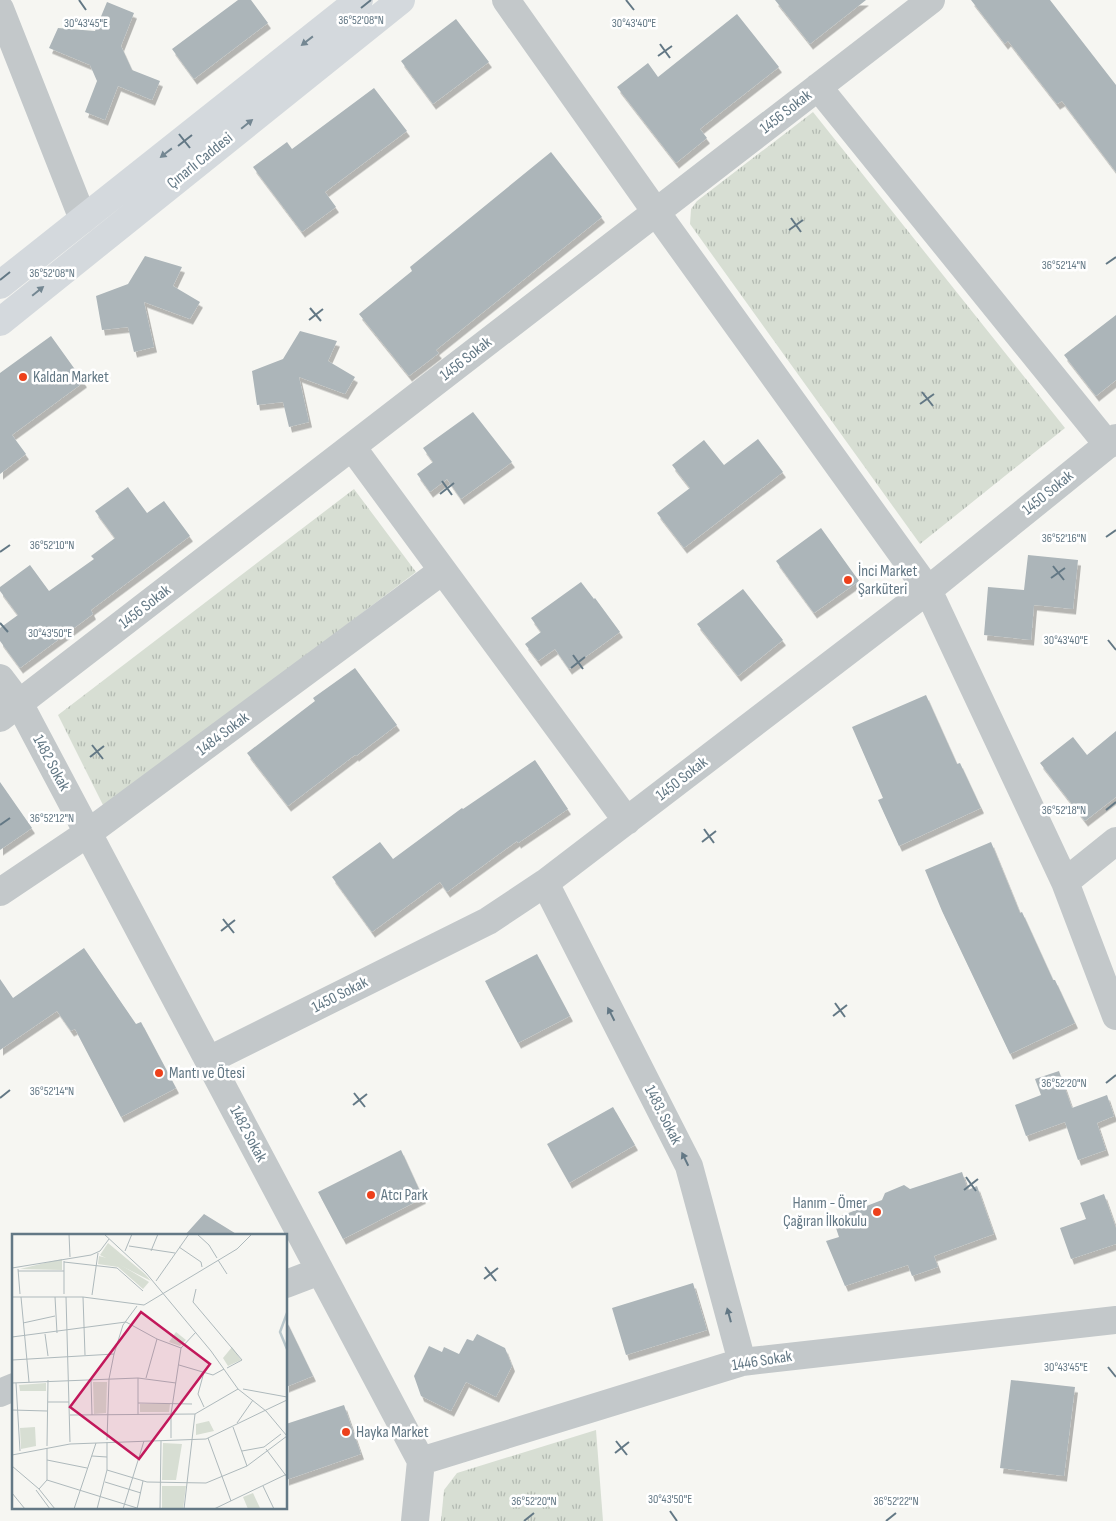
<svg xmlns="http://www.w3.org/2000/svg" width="1116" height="1521" font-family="'Sofia Sans Condensed',sans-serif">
	<defs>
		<pattern id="grass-tufts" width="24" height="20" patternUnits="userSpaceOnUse" patternTransform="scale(1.25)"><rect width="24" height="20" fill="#d7ded3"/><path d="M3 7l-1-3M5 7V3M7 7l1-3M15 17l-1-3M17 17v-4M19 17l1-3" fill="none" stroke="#b2b9b1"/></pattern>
		<filter id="shadow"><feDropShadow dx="3" dy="5.5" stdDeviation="0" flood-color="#0004"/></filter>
	</defs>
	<rect width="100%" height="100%" fill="#f6f6f2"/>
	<path fill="url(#grass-tufts)" d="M813 112 1065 428 920 544 690 224 691 209 697 201Z
		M354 489 416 572 105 809 58 715Z
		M596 1430 603 1521H441L444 1490 457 1473Z"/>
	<path fill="#acb5b9" filter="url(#shadow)" d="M238 0H251L268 23 194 79 172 49Z
		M775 0H866L810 44Z
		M971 0H1050L1116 85V172L1062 101 1057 104 1008 41 1005 44Z
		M107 2 134 13 121 46 132 70 160 81 152 100 118 86 105 120 85 112 97 81 90 65 49 48 58 28 95 31Z
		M737 14 779 67 700 129 707 138 676 163 617 87 648 63 658 77Z
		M456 19 489 62 433 104 401 61Z
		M374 88 407 131 325 192 336 207 302 232 253 167 287 142 292 149Z
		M551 152 602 217 436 350 439 353 409 376 359 314 412 271 410 267Z
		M145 256 182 267 173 286 200 302 190 319 144 302 154 347 134 352 128 327 102 330 96 296 128 284Z
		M1116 315V380L1096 396 1064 355Z
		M300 331 337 341 328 361 355 377 345 394 299 377 309 422 289 427 283 402 257 405 252 371 283 359Z
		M51 336 84 382 12 435 26 454 0 474V373Z
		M473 412 512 462 461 499 447 479 430 492 417 474 433 462 423 448Z
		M758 439 783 472 684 548 657 513 690 488 672 465 704 440 724 465Z
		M128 487 147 513 164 501 190 536 91 610 93 614 20 668 0 641V628L18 615 0 591V587L30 565 49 591 94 559 91 556 115 538 95 511Z
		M821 528 859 581 814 613 776 561Z
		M1028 555 1078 560 1073 609 1034 605 1031 640 984 635 988 587 1024 590Z
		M581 582 594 599 595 598 620 632 569 669 555 649 538 661 525 644 541 632 531 618Z
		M743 589 783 640 738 676 697 624Z
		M355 668 397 725 356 756 355 755 288 806 247 753 315 701 313 698Z
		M926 695 957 764 960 763 981 808 899 846 878 800 883 798 852 727Z
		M1116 731V797L1085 821 1040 763 1073 737 1087 755Z
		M535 760 568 809 518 843 517 841 447 892 440 882 372 932 332 877 380 842 393 859 462 808 463 809Z
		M0 782 32 828 0 850Z
		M991 842 1020 913 1022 912 1053 980H1055L1075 1023 1010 1054 942 911 925 870Z
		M84 948 136 1024 141 1022 176 1088 121 1117 75 1029 71 1031 57 1011 0 1050V979L13 998Z
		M537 954 570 1016 518 1043 485 981Z
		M1059 1071 1072 1108 1107 1095 1114 1116 1097 1123 1106 1150 1078 1160 1065 1122 1026 1136 1015 1105 1041 1095 1035 1079Z
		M613 1107 635 1145 569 1183 547 1144Z
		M401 1150 423 1198 343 1239 318 1192Z
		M962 1172 968 1190 977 1186 994 1234 934 1256 938 1267 912 1276 908 1265 845 1286 826 1241 839 1237 833 1219 882 1200 885 1193 904 1185 910 1189Z
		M1104 1194 1116 1228V1244L1071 1259 1060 1228 1086 1219 1080 1203Z
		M204 1214 238 1235H185Z
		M693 1283 707 1330 626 1355 612 1308Z
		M286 1320 313 1376 286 1387Z
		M477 1334 505 1348 512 1366 496 1397 466 1382 451 1411 421 1396 414 1376 429 1346 442 1352 444 1347 459 1354 467 1339 473 1341Z
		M1011 1380 1075 1387 1064 1476 1000 1468Z
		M344 1405 361 1454 286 1480V1424Z"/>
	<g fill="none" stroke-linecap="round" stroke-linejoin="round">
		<path stroke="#c3c8ca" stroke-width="28" d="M506 0 656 212 928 590 1065 882 1116 1016
			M0 9 83 219
			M818 87 1108 445
			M352 447 627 821
			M0 678 19 703 421 1461 415 1521
			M0 718 931 0
			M1065 882 1116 841
			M545 883 689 1166 742 1362
			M0 892 88 833 442 571
			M209 1060 488 921 545 883 928 590 1116 438
			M286 1284 320 1271
			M0 1393 14 1387
			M421 1461 742 1362 1116 1320"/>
		<path stroke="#d4d9dd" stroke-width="28" d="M0 285 359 0
			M0 322 401 0"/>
	</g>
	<defs><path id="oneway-solid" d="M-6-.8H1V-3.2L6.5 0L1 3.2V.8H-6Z" transform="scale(1.25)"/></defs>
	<g fill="#748792">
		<use href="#oneway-solid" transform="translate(307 41) rotate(142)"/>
		<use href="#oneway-solid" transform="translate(247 124) rotate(-39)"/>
		<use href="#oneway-solid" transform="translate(166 153) rotate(142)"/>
		<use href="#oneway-solid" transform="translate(38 291) rotate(-39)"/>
	</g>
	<g fill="#637885">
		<use href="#oneway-solid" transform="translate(611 1014) rotate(-117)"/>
		<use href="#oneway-solid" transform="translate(685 1159) rotate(-116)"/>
		<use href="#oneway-solid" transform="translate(729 1315) rotate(-105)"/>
	</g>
	<path fill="none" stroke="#637885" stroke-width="2" d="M79 0 86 10M626 0 634 10M361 8 371 0M660 44 670 58M658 56 672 46M179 134 190 148M178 146 192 135M791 218 801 232M789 230 803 220M1106 264 1116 257M0 280 10 272M310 308 321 321M309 320 323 309M922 392 933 406M920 404 934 394M442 481 452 495M440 494 454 483M1106 537 1116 530M0 552 10 545M1053 566 1064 580M1051 578 1065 568M0 623 8 632M1108 640 1116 650M573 655 583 669M571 668 585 657M92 745 103 759M90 757 104 746M1106 810 1116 802M0 825 10 818M704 829 714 843M702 842 716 831M223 919 234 933M221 931 235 920M835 1003 845 1017M833 1016 847 1005M1106 1083 1116 1075M354 1093 365 1107M0 1098 10 1090M353 1105 367 1094M966 1177 976 1191M964 1190 978 1179M485 1267 496 1281M484 1279 498 1268M1108 1367 1116 1377M616 1441 627 1455M615 1453 629 1442M670 1511 677 1521M524 1521 534 1513M886 1521 896 1513"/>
	<g fill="#ed401b" stroke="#fff" stroke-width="2">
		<circle cx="23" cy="377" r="5"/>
		<circle cx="848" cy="580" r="5"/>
		<circle cx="159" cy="1073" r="5"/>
		<circle cx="371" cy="1195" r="5"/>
		<circle cx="877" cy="1212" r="5"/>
		<circle cx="346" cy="1432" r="5"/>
	</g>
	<g text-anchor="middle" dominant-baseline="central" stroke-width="5" stroke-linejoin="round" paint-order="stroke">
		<g font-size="16" fill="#637885" stroke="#fff">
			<text transform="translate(786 112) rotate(-38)">1456 Sokak</text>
			<text transform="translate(200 161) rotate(-39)">Çınarlı Caddesi</text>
			<text transform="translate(466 359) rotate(-38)">1456 Sokak</text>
			<text transform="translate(1048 493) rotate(-39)">1450 Sokak</text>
			<text transform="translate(145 607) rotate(-38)">1456 Sokak</text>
			<text transform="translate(223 734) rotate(-37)">1484 Sokak</text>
			<text transform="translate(51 763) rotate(62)">1482 Sokak</text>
			<text transform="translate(682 779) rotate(-38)">1450 Sokak</text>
			<text transform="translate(340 995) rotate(-27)">1450 Sokak</text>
			<text transform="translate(663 1115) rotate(63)">1483. Sokak</text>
			<text transform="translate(248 1134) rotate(62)">1482 Sokak</text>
			<text transform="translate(762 1361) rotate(-9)">1446 Sokak</text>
		</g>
		<g font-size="16" fill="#637885" stroke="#fff" text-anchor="start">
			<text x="33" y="377">Kaldan Market</text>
			<text x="858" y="571">İnci Market<tspan x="858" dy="18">Şarküteri</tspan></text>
			<text x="169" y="1073">Mantı ve Ötesi</text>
			<text x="381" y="1195">Atcı Park</text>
			<text x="867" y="1203" text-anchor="end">Hanım - Ömer<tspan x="867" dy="18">Çağıran İlkokulu</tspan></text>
			<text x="356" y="1432">Hayka Market</text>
		</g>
	</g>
	<g transform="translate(12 1234)">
		<rect width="275" height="275" fill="#f6f6f2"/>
		<path d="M87 22 99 25 137 48 131 55 106 33 86 30ZM50 25V36L8 35 41 27ZM164 98 174 106 168 112 157 108ZM220 113 229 126 216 132 211 124ZM81 148H95L94 179 82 180ZM34 149V157H8L7 151ZM128 170H158L157 178H128ZM197 187 202 197 184 201V190ZM23 193 24 212 9 215 8 194ZM151 209 170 210 164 246H150ZM150 252H174L171 275H150ZM241 259 248 274 246 275H236L231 263Z" fill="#d7ded3"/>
		<path d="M96 9 133 40 139 47 88 21Z" fill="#d7ded3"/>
		<path fill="none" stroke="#bcc9cd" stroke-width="2.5" d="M275 79 268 98 275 115"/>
		<path fill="none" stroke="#aeb9bc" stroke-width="1" d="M57 0 58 23M92 0 134 39 199 117 226 155 254 177 275 202M185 0 197 11 205 24M117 12 163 19M167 13 189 28 190 33M113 17 120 0M139 17 146 0M206 26 215 40M52 27V60M52 28 105 34 131 57M0 34 79 21 88 17 97 5M6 35 8 60M6 37H52M144 47 177 0M184 55 181 68 230 126 215 134M80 61 86 19M0 63H71L132 71 225 15 240 0M9 63 17 148M43 63 45 99M54 63 58 208M71 63 73 121M11 89 43 82M33 100 36 122M0 103 114 88 145 105 169 114M0 126 102 120M167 131 201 141 212 135M192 138 186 160 192 173M134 144 145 105M79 145 80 181M0 149 126 144 164 149M4 149 8 217M231 155 275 163M36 168H57M126 169 180 170M256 175 275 166M0 176 35 177M58 181 183 180M126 181V144M225 189 241 166M221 193 235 232M159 204V180L169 114 184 98M196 204 219 267M95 206 97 145 102 120 111 91 125 72M35 212 36 146M254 215 275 243M230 217 252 213 269 200M0 221 58 210 194 205 256 175M80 222 95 223M35 226 75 234M0 232 27 255 43 275M95 236 135 248 194 249 235 232 275 202M35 246 125 274M93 248 129 259M251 252 262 275M27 255 35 246V214M24 256 38 275M0 259 13 275M62 275 84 209M85 275 95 236V208M111 275 132 207M125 275 131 247M148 275 149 207M172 275 183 180 226 155M202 275 275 240"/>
		<path fill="#c2185b" fill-opacity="0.15" stroke="#c2185b" stroke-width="2.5" d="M129 78 198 130 127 225 58 173Z"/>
		<rect width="275" height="275" fill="none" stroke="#637885" stroke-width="2.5"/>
	</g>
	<g font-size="12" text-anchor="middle" fill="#637885" stroke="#fff" stroke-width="5" stroke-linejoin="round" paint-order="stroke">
		<text x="361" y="24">36°52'08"N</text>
		<text x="86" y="27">30°43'45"E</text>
		<text x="634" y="27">30°43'40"E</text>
		<text x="1064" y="269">36°52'14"N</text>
		<text x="52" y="277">36°52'08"N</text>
		<text x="1064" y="542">36°52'16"N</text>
		<text x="52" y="549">36°52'10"N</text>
		<text x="50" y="637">30°43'50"E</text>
		<text x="1066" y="644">30°43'40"E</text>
		<text x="1064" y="814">36°52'18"N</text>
		<text x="52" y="822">36°52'12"N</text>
		<text x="1064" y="1087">36°52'20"N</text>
		<text x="52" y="1095">36°52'14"N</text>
		<text x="1066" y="1371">30°43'45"E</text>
		<text x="670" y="1503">30°43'50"E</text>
		<text x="534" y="1505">36°52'20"N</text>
		<text x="896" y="1505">36°52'22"N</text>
	</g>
</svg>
